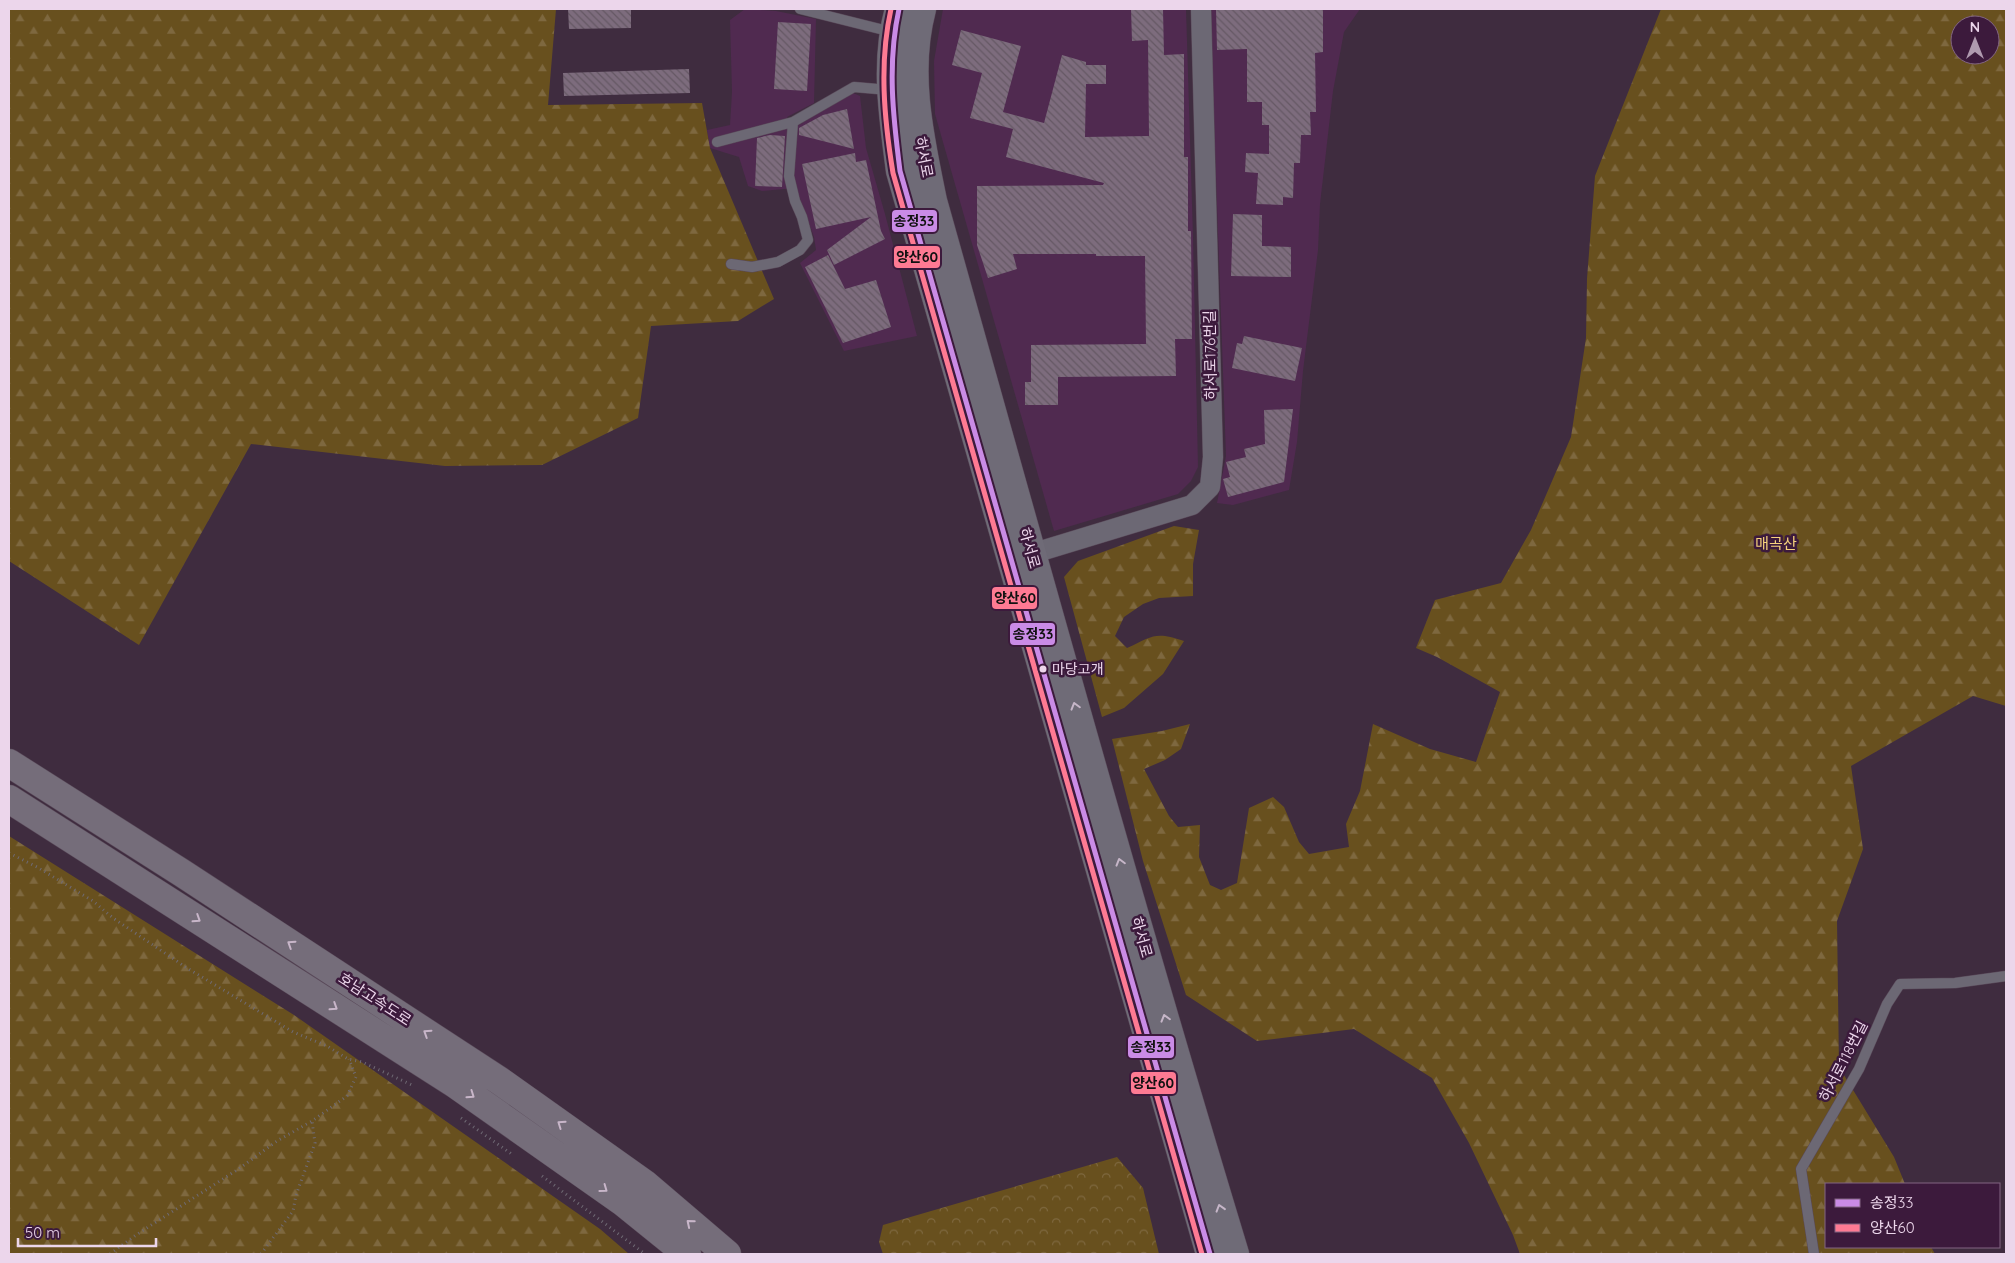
<svg xmlns="http://www.w3.org/2000/svg" width="2015" height="1263" font-family="Quicksand,'Noto Sans KR',sans-serif">
	<defs>
		<pattern id="forest-firs" width="22" height="20" patternUnits="userSpaceOnUse" patternTransform="scale(1.25)"><rect width="22" height="20" fill="#68501e"/><path d="M5 1l3.5 6h-7zM16 11l3.5 6h-7z" fill="#7e683f"/></pattern>
		<pattern id="park-crowns" width="20" height="18" patternUnits="userSpaceOnUse" patternTransform="scale(1.25)"><rect width="20" height="18" fill="#68501e"/><path d="M2 6a3 3 0 1 1 6 0M12 15a3 3 0 1 1 6 0" fill="none" stroke="#7e683f"/></pattern>
		<pattern id="building-back-hatch" width="6" height="6" patternUnits="userSpaceOnUse" patternTransform="scale(1.25)"><rect width="6" height="6" fill="#7d6c7d"/><path d="M-1 5l2 2M0 0l6 6M5-1l2 2" fill="none" stroke="#655864"/></pattern>
	</defs>
	<rect width="100%" height="100%" fill="#3f2c3f"/>
	<path fill="#502a50" d="M745 9 776 11 816 19 814 103 787 117 793 128 853 93 860 96 866 148 885 214 917 336 844 351 800 263 816 250 814 237 796 188 762 191 748 186 739 157 710 148 707 130 730 125 732 92 730 20Z
		M943 9H1186L1193 237 1198 467 1191 481 1178 494 1054 531 935 114 934 61Z
		M1210 9H1360L1344 32 1333 91 1320 204 1318 250 1303 371 1297 442 1289 490 1233 505 1217 503 1226 456Z"/>
	<path fill="url(#forest-firs)" fill-rule="evenodd" d="M9 9H556L548 105 702 103 710 148 774 299 738 321 651 326 638 418 542 465 445 466 251 444 139 645 9 561Z
		M1661 9H2006V706L1973 696 1851 766 1863 849 1837 921 1839 1067 1894 1157 1905 1184H1826V1247H1931L1935 1254H1520L1513 1235 1469 1143 1432 1078 1354 1029 1257 1041 1186 995 1143 861 1112 739 1162 731 1190 724 1181 749 1165 760 1144 769 1169 816 1178 827 1200 825 1199 857 1210 885 1221 890 1237 883 1249 808 1273 797 1284 807 1299 842 1309 854 1349 847 1346 824 1360 791 1373 724 1430 749 1476 762 1500 692 1437 657 1416 648 1435 600 1501 583 1531 530 1571 437 1586 338 1587 279 1595 176ZM1960 25H1990V55H1960Z
		M1174 526 1199 530 1193 564V596L1159 598 1143 604 1124 617 1115 636 1127 648C1153 636 1155 631 1184 641L1163 674 1124 708 1102 717 1064 577 1078 561Z
		M9 836 294 1015 600 1229 629 1254H9Z"/>
	<path fill="url(#park-crowns)" d="M1117 1157 1143 1188 1159 1254H883L879 1242 883 1225Z"/>
	<path fill="url(#building-back-hatch)" d="M568 9H631V28L569 29Z
		M1131 9H1163L1164 55 1184 54V157H1188V231H1191L1192 339H1175L1176 376 1058 377V405H1025V382H1031V345L1146 344 1145 256H1096V254H1013L1017 269 988 278 977 245V186L1103 185 1104 183 1006 157 1013 129 970 118 982 73 952 65 961 30 1021 46 1003 112 1044 123 1062 55 1086 62V65H1106V84H1086L1085 137 1149 136 1148 40 1132 41Z
		M1216 9H1323V52L1315 53 1316 112H1310L1311 135H1301L1300 163H1294L1293 198 1283 197V205L1256 204 1258 173 1245 172 1246 153 1269 154V125H1262V102H1247V49L1217 50Z
		M778 22 811 24 807 91 774 89Z
		M689 69 690 93 564 96 563 73Z
		M847 109 854 149 799 135V128L823 115Z
		M770 135 785 136 782 187 755 186 757 138Z
		M855 153 856 162 866 160 881 231 885 239 834 265 827 250 871 217 816 229 802 164Z
		M1233 214 1262 215V246L1291 247V277L1231 276Z
		M828 255 845 289 876 280 891 327 843 343 805 267Z
		M1244 336 1302 348 1295 381 1232 368 1237 343 1242 344Z
		M1293 409 1284 482 1228 497 1223 479 1230 477 1226 462 1246 457 1244 449 1265 444 1264 410Z"/>
	<g fill="none" stroke-linecap="round" stroke-linejoin="round">
		<defs>
			<path id="lane" d="M800 9 892 32
				M717 142 793 122 854 87 889 90
				M731 264 752 267 778 262 800 250 808 240 802 217 795 201 789 176 793 122
				M1814 1254 1801 1169 1859 1069 1887 1004 1900 984 1955 983 2006 976"/>
			<path id="street" d="M1021 557 1192 505 1210 487 1213 457 1201 9"/>
			<path id="secondary" d="M899 9C884 63 893 116 900 171L1210 1254
				M922 9C905 73 920 138 933 201 1032 553 1129 905 1235 1254"/>
			<path id="highway" d="M9 763 182 873 500 1081 645 1184 727 1254
				M9 799 455 1084 624 1203 687 1254"/>
		</defs>
		<use href="#lane" stroke="#594959" stroke-width="11"/>
		<use href="#street" stroke="#594959" stroke-width="21"/>
		<use href="#secondary" stroke="#594959" stroke-width="29"/>
		<use href="#highway" stroke="#594959" stroke-width="29"/>
		<path stroke="#706b75" stroke-width="3" stroke-dasharray="1 4" stroke-linecap="butt" d="M9 853 37 867 93 901 113 918 187 968 293 1032 327 1046 348 1059 362 1062 412 1085
			M461 1118 513 1155
			M542 1176 645 1254
			M110 1254 136 1235 240 1168 277 1141 312 1121 347 1096 356 1077 349 1059
			M261 1254 293 1211 296 1195 315 1143 312 1121"/>
		<use href="#lane" stroke="#6c6874" stroke-width="10"/>
		<use href="#street" stroke="#6c6874" stroke-width="20"/>
		<use href="#secondary" stroke="#6f6b77" stroke-width="28"/>
		<use href="#highway" stroke="#756d7a" stroke-width="28"/>
		<defs>
			<path id="bus-1" d="M899 9C887 64 893 116 900 171L1210 1254"/>
			<path id="bus-2" d="M891 9C879 63 884 118 893 173L1202 1254"/>
		</defs>
		<use href="#bus-1" stroke="#3c1a3c" stroke-width="9"/>
		<use href="#bus-2" stroke="#3c1a3c" stroke-width="9"/>
		<use href="#bus-1" stroke="#ca8be6" stroke-width="5"/>
		<use href="#bus-2" stroke="#fe7a93" stroke-width="5"/>
	</g>
	<defs><path id="oneway-chevron" d="M-2-3.5L2.5 0L-2 3.5" fill="none" stroke-width="1.6" stroke-linecap="round" stroke-linejoin="round" transform="scale(1.25)"/></defs>
	<g stroke="#c6b6c8">
		<use href="#oneway-chevron" transform="translate(1075 706) rotate(-106)"/>
		<use href="#oneway-chevron" transform="translate(1120 862) rotate(-106)"/>
		<use href="#oneway-chevron" transform="translate(1165 1018) rotate(-106)"/>
		<use href="#oneway-chevron" transform="translate(1220 1208) rotate(-107)"/>
	</g>
	<g stroke="#c8b6c9">
		<use href="#oneway-chevron" transform="translate(197 919) rotate(33)"/>
		<use href="#oneway-chevron" transform="translate(291 944) rotate(-147)"/>
		<use href="#oneway-chevron" transform="translate(334 1007) rotate(33)"/>
		<use href="#oneway-chevron" transform="translate(427 1033) rotate(-147)"/>
		<use href="#oneway-chevron" transform="translate(471 1095) rotate(35)"/>
		<use href="#oneway-chevron" transform="translate(561 1124) rotate(-145)"/>
		<use href="#oneway-chevron" transform="translate(604 1189) rotate(36)"/>
		<use href="#oneway-chevron" transform="translate(690 1223) rotate(-140)"/>
	</g>
	<circle fill="#ecd6eb" stroke="#3c1a3c" stroke-width="2" cx="1043" cy="669" r="4.5"/>
	<g text-anchor="middle" dominant-baseline="central" stroke-width="5" stroke-linejoin="round" paint-order="stroke">
		<g font-size="14" fill="#ecd6eb" stroke="#3c1a3c" text-anchor="start">
			<text x="1052" y="669">마당고개</text>
		</g>
		<g font-size="15" fill="#ecd6eb" stroke="#3c1a3c">
			<text transform="translate(924 157) rotate(79)">하서로</text>
			<text transform="translate(1210 355) rotate(-91)">하서로176번길</text>
			<text transform="translate(1030 548) rotate(74)">하서로</text>
			<text transform="translate(1142 937) rotate(74)">하서로</text>
			<text transform="translate(375 999) rotate(33)">호남고속도로</text>
			<text transform="translate(1843 1061) rotate(-63)">하서로118번길</text>
		</g>
		<g font-size="15" fill="#f6d27c" stroke="#3c1a3c">
			<text x="1776" y="543">매곡산</text>
		</g>
	</g>
	<g stroke="#3c1a3c" stroke-width="2">
		<rect x="891" y="209" width="47" height="24" rx="5" fill="#ca8be6"/>
		<rect x="893" y="245" width="48" height="24" rx="5" fill="#fe7a93"/>
		<rect x="991" y="586" width="47" height="24" rx="5" fill="#fe7a93"/>
		<rect x="1009" y="622" width="47" height="24" rx="5" fill="#ca8be6"/>
		<rect x="1127" y="1035" width="48" height="24" rx="5" fill="#ca8be6"/>
		<rect x="1130" y="1071" width="47" height="24" rx="5" fill="#fe7a93"/>
	</g>
	<g font-size="14" text-anchor="middle" font-weight="bold" fill="#111">
		<text x="914" y="226">송정33</text>
		<text x="917" y="262">양산60</text>
		<text x="1015" y="603">양산60</text>
		<text x="1033" y="639">송정33</text>
		<text x="1151" y="1052">송정33</text>
		<text x="1153" y="1088">양산60</text>
	</g>
	<rect width="2015" height="1263" fill="none" stroke="#ecd6eb" stroke-width="20"/>
	<rect x="1825" y="1183" width="175" height="65" fill="#3c1a3c" stroke="#826582"/>
	<rect x="1835" y="1199" width="25" height="8" fill="#ca8be6" stroke="#826582"/>
	<text x="1870" y="1208" font-size="15" fill="#ecd6eb">송정33</text>
	<rect x="1835" y="1224" width="25" height="8" fill="#fe7a93" stroke="#826582"/>
	<text x="1870" y="1233" font-size="15" fill="#ecd6eb">양산60</text>
	<g transform="translate(1975 40)"><circle r="24" fill="#3c1a3c" stroke="#826582"/>
	<path d="M0-4L9 19L0 12L-9 19Z" fill="#af9aaf"/>
	<text y="-8" font-size="14" font-weight="bold" text-anchor="middle" fill="#ecd6eb">N</text>
	</g>
	<path d="M18 1238v8h138v-8" fill="none" stroke="#ecd6eb" stroke-width="2.5"/>
	<text x="25" y="1238" font-size="15" fill="#ecd6eb" stroke="#3c1a3c" stroke-width="4" paint-order="stroke">50 m</text>
</svg>
